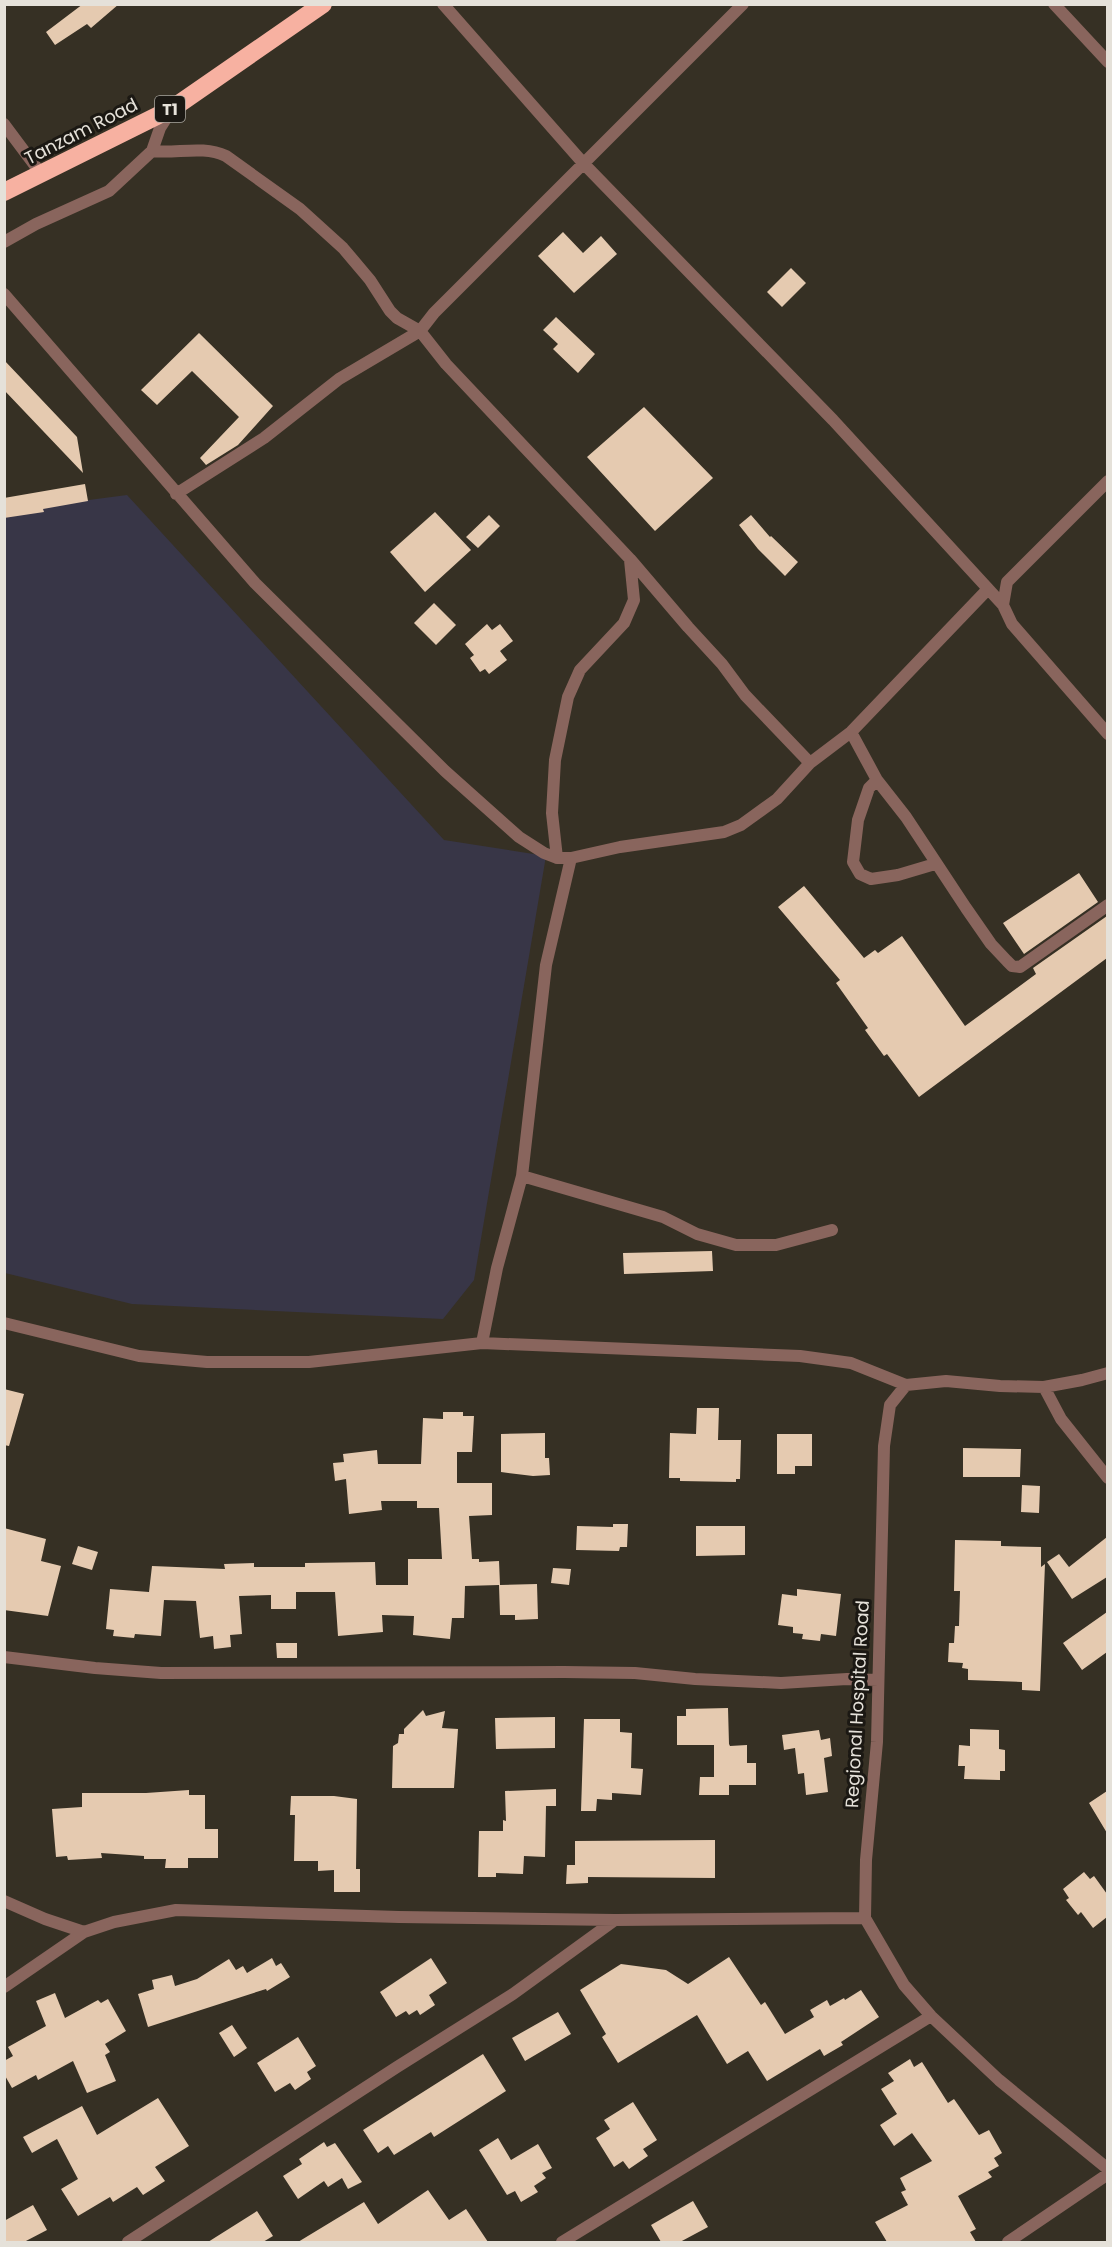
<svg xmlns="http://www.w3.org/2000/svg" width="1112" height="2247" font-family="Poppins,sans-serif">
	<rect width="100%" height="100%" fill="#363024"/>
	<path fill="#383647" d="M127 495 444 840 546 856 474 1280 443 1319 132 1304 5 1273V511Z"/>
	<path fill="#e5cab0" d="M83 4H119L91 28 87 24 55 45 46 32Z
		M563 232 583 253 601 236 617 254 574 293 538 256Z
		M791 268 806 283 782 307 767 292Z
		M556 317 595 354 578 373 553 349 558 344 543 330Z
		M199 333 273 406 238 445 206 465 200 458 239 417 192 371 157 405 141 390Z
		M4 360 77 437 83 473 4 390Z
		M644 407 713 478 655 531 587 457Z
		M85 484 88 501 43 509 44 512 4 518V498Z
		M435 512 471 550 425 592 390 552Z
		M489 515 500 526 478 548 466 537Z
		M751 515 770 537 771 536 798 562 785 576 758 549 739 525Z
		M434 603 456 625 436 645 414 623Z
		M487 624 492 630 500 624 513 641 500 651 507 660 489 674 485 669 480 672 470 658 474 655 465 644Z
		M1079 873 1098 902 1024 954 1003 923Z
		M804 886 864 958 875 950 878 953 902 936 965 1026 1036 974 1033 968 1107 916V958L919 1097 887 1054 884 1056 865 1030 868 1028 836 983 840 980 778 907Z
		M712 1251 713 1271 624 1274 623 1253Z
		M4 1389 24 1394 9 1446 4 1445Z
		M697 1408H719L718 1440H741L740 1479H736V1482L680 1481V1478H669L670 1433 696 1434Z
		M443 1412H463V1416H474L472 1452H457V1483H492V1515L469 1516 472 1559H479V1562L499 1561 500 1585 537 1584 538 1619 515 1620V1615H500L499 1585 465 1586 464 1618H452L450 1639 413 1635 414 1616 382 1615 383 1632 338 1636 335 1592H296V1609H271V1595L239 1596 242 1634 230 1635 231 1647 214 1649 213 1636 200 1638 196 1601 164 1600 161 1636 135 1634 134 1638 113 1636 114 1630 106 1629 110 1589 149 1592 152 1566 225 1569 224 1564 254 1563V1567H305V1563L375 1562 376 1585H408V1559H442L439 1508H417V1501H381L382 1510 349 1514 346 1479 335 1481 333 1463 344 1462 343 1454 377 1450 378 1464H421L423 1418 443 1419Z
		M545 1433V1458H549L550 1475 533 1476 501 1472V1434Z
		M777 1434H812V1466H795V1474H777Z
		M963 1448 1021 1449 1020 1477H963Z
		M1022 1485 1040 1486 1039 1513 1021 1512Z
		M613 1524H628L627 1547H620L619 1551 576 1550 577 1526 613 1527Z
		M696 1526H745V1555L696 1556Z
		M4 1528 46 1539 41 1561 61 1566 48 1616 4 1610Z
		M1107 1537V1577L1072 1599 1047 1562 1059 1554 1069 1567Z
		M955 1540 1001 1541V1546L1041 1547V1567L1045 1564 1040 1691 1022 1690V1682L968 1680V1669L962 1668 963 1663 948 1662 949 1643H954L955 1626H959L960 1591H954Z
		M78 1546 98 1552 92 1570 72 1564Z
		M553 1568 571 1569 569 1585 551 1583Z
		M797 1589 841 1594 836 1636 821 1634 820 1641 802 1639 803 1634 793 1633V1627L778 1625 782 1594 797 1596Z
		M1107 1612V1652L1082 1670 1063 1643Z
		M276 1643H297V1658H277Z
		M728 1708 729 1744 730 1746 747 1745V1763H756V1785H729V1795H699L700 1777H714V1745H677V1716H686V1709Z
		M423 1710 426 1716 445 1711 442 1728 458 1729 454 1788H392L393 1746 398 1743 399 1734H404V1729Z
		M555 1717V1748L496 1749 495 1718Z
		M584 1719H620V1732L632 1733 631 1768 643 1769 641 1795 612 1793V1800L597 1799 596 1811H581Z
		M970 1729 999 1730V1749L1005 1750V1771H1000V1780L964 1779 965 1766H958L959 1745 970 1746Z
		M819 1730 821 1740 830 1738 832 1756 824 1758 828 1792 806 1795 804 1773 798 1774 795 1748 784 1750 782 1735Z
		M556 1789V1806H546L545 1857 524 1856 523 1874 496 1873V1877H478L479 1831H503V1820L506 1821 505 1791Z
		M189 1790V1795H205V1829H218V1858H188V1868H165L166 1859H144V1856L101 1853 102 1858 68 1860 67 1856 56 1857 52 1809 82 1807V1793H146Z
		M1107 1791V1833L1089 1803Z
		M291 1796H334L357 1799 356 1869H360V1892H334V1870L318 1871V1861H294L295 1815H290Z
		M715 1840V1878L588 1877V1883L566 1884 567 1865H575V1841Z
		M1084 1872 1090 1879 1094 1876 1107 1894V1917L1093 1928 1081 1912 1078 1915 1066 1900 1069 1898 1063 1889Z
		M729 1957 761 2005 765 2002 785 2034 814 2017 810 2010 827 2000 830 2006 844 1998 845 2000 861 1990 879 2017 841 2042 843 2045 824 2056 820 2049 767 2081 748 2051 727 2064 697 2015 618 2063 602 2037 606 2034 580 1990 621 1964 666 1970 688 1984Z
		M272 1958 276 1966 281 1963 290 1977 267 1991 266 1989 148 2027 138 1994 154 1989 152 1980 172 1975 175 1986 197 1979 229 1959 236 1970 243 1966 247 1973Z
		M431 1958 447 1983 429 1995 435 2005 420 2015 417 2010 409 2015 406 2011 396 2017 380 1992Z
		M55 1993 65 2018 98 2000 101 2003 108 1999 126 2031 105 2044 110 2052 105 2055 116 2081 87 2093 73 2061 38 2080 36 2075 12 2088 4 2074V2061L13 2056 8 2047 46 2026 36 2001Z
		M558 2012 571 2034 525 2061 512 2038Z
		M232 2025 247 2048 234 2057 219 2033Z
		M298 2037 316 2066 307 2072 311 2079 295 2090 290 2083 275 2092 257 2063Z
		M483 2054 506 2091 434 2137 431 2132 394 2155 388 2146 378 2153 363 2130Z
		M910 2059 914 2067 922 2062 948 2103 954 2099 979 2135 989 2130 1002 2153 994 2158 999 2166 988 2172 992 2177 958 2196 976 2229 970 2232 976 2242H887L875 2222 908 2205 901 2192 906 2190 900 2178 932 2161 912 2133 894 2146 880 2125 897 2114 881 2089 894 2081 888 2073Z
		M158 2098 189 2146 155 2167 165 2181 143 2195 137 2187 113 2202 110 2197 78 2216 61 2189 78 2179 57 2139 32 2153 23 2137 82 2106 97 2135Z
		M633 2102 657 2140 643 2149 648 2156 629 2169 623 2161 614 2167 596 2138 610 2129 604 2120Z
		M498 2138 511 2160 538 2144 552 2168 542 2173 546 2178 534 2186 538 2192 521 2202 515 2191 507 2195 479 2150Z
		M324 2142 327 2147 335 2143 362 2182 348 2189 342 2178 328 2187 324 2181 298 2199 283 2176 302 2164 299 2159Z
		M428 2190 449 2220 466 2209 488 2242H298L364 2202 378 2224Z
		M693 2201 708 2227 680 2242H661L651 2225Z
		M33 2205 47 2230 24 2242H4V2221Z
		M257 2211 273 2236 263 2242H208Z"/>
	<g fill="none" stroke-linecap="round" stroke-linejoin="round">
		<path stroke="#89655d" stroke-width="12" d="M443 4 584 164 833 420 1003 605
			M743 4 434 313 420 331 446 364 630 559 688 627 722 664 745 695 810 763
			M1054 4 1108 62
			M4 124 42 175
			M152 151C177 154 202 145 226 156L300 209 343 248 370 280 390 311 397 318 420 331
			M4 242 36 224 109 191 152 151 160 128 172 109
			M4 294 255 583 445 771 519 837 544 853 557 858H571L620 847 724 832 741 825 777 799 810 763 851 732 988 589
			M1108 481 1007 582 1003 605 1012 624 1108 734
			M176 494 264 438 339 379 420 331
			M851 732 877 780 906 817 966 908 991 944 1007 961 1012 966 1020 967 1108 905
			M877 780 869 788 858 820 853 862 860 874 871 879 898 875 935 864
			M557 858 552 813 555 760 568 697 580 670 624 623 634 600 630 560
			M522 1176 663 1217 697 1234 736 1245H776L832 1230
			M4 1323 139 1356 207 1362H309L482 1343 800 1356 851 1363 906 1385
			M482 1343 497 1268 522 1176 546 965 571 858
			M1108 1373 1082 1380 1044 1387 1000 1386 946 1381 906 1385 890 1405 884 1446 877 1742 866 1860 865 1918 904 1985 931 2016 999 2080 1108 2169
			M1044 1387 1061 1419 1108 1478
			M4 1657 95 1668 161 1673 564 1672 635 1673 695 1679 781 1683 847 1679 878 1680
			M4 1901 45 1919 84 1932
			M4 1987 84 1932 114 1922 176 1910 399 1917 615 1920 865 1918
			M128 2242 397 2067 513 1994 615 1920
			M562 2242 931 2016
			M1008 2242 1108 2174"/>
		<path stroke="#f7b1a1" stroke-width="18" d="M4 192 173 108 323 4"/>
	</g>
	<g text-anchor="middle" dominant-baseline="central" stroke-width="6" stroke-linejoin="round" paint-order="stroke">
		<rect fill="#1b1813" stroke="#a8a59e" stroke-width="1.5" x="155" y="96" width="30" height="26" rx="4.5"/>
		<g font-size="16" font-weight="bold" fill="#e5e1d9">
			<text x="170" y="109">T1</text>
		</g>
		<g font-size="18" fill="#e5e1d9" stroke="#1b1813">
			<text transform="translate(81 131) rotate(-27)">Tanzam Road</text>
			<text transform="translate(857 1704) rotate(-87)">Regional Hospital Road</text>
		</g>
	</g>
	<rect width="1112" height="2247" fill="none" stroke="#e5e1d9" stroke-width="12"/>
</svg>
